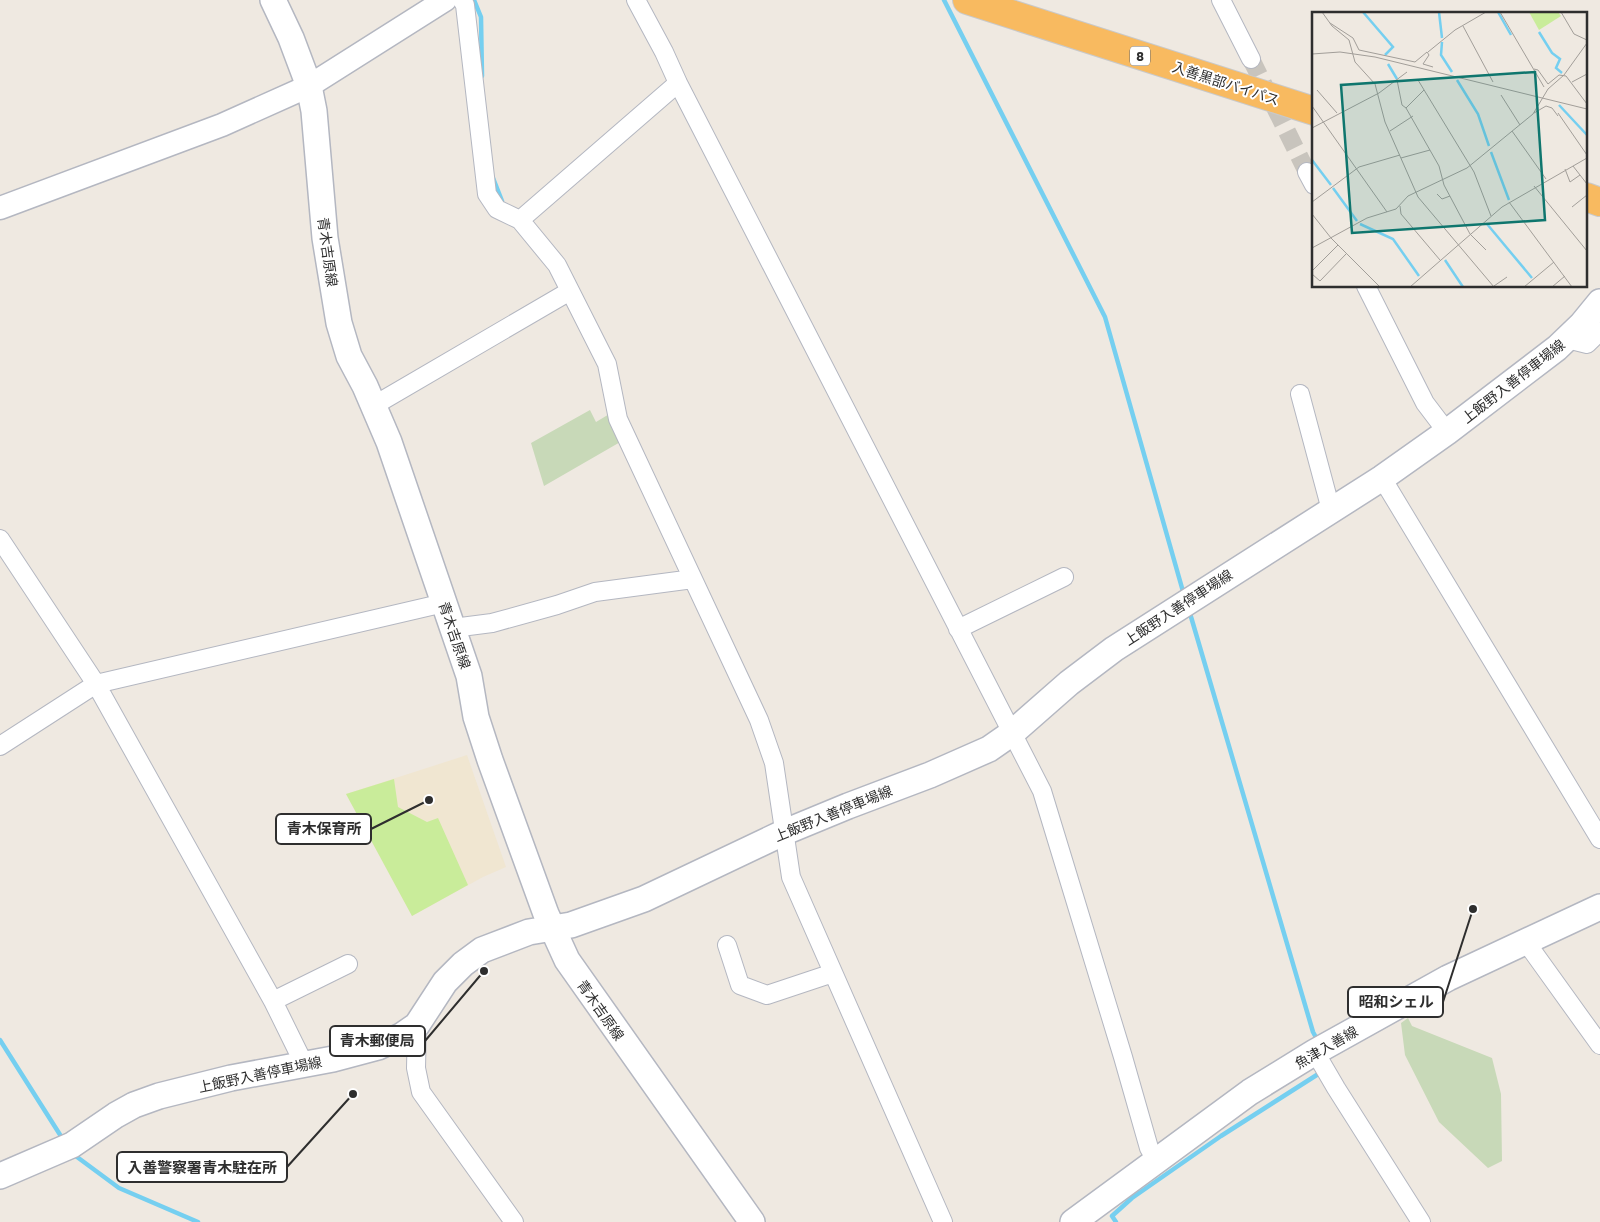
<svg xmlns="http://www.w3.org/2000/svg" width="1600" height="1222" font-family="'Golos Text','Noto Sans JP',sans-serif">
	<rect width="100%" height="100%" fill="#efe9e1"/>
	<path fill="#f0e6d1" d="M467 755 506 867 483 877 412 916 346 794Z"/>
	<path fill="#c8d9b8" d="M590 410 596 422 611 413 622 441 544 486 531 443Z
		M1408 1018 1412 1026 1492 1058 1501 1094 1502 1161 1488 1168 1439 1122 1405 1055 1401 1023Z"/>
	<path fill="#c9ec9a" d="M394 779 398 807 427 822 438 818 468 885 412 916 346 794Z"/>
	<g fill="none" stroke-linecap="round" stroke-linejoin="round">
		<path stroke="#75cff0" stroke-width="4.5" d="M474 0 481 17 482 76
			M944 0 1105 317 1184 595
			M493 178 502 201
			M1189 610 1313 1032 1319 1043
			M0 1040 64 1141
			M73 1154 119 1188 198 1222
			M1116 1222 1112 1216 1132 1198 1221 1136 1323 1071"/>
		<path stroke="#c8c4bd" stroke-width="18" stroke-dasharray="18 9" stroke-linecap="butt" d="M1251 59 1307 172"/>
		<defs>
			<path id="minor" d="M462 0 465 5 487 194 497 209 520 220
				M636 0 664 52 678 83 1042 791 1123 1057 1149 1148 1156 1160
				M1221 0 1251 59
				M678 83 520 220 557 265 607 364 618 419 759 720 774 763 791 877 943 1222
				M1307 172 1314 185
				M1366 286 1425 403 1447 432
				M1567 339 1587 344 1600 331
				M1300 394 1331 510
				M373 406 570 291
				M1382 478 1600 839
				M0 539 96 684 273 1001 304 1064
				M453 628 492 623 557 605 595 592 693 579
				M958 629 1064 577
				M0 746 96 684 444 603
				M1526 942 1600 1045
				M727 945 740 985 767 995 833 973
				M273 1001 348 964
				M417 1025 416 1068 421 1092 514 1222
				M1315 1052 1336 1088 1421 1222"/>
			<path id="tertiary" d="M0 208 222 125 309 86 445 0"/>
			<path id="secondary" d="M273 0 291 38 309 86 314 111 325 238 339 323 349 356 365 386 389 442 469 676 476 717 490 760 546 914 567 960 752 1222
				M0 1176 72 1145 116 1115 134 1105 159 1096 231 1078 333 1059 378 1047 401 1036 417 1025 445 982 463 964 482 950 529 932 571 925 644 899 785 832 848 806 930 775 989 749 1012 733 1069 683 1114 649 1382 478 1447 432 1557 348 1582 324 1600 302
				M1073 1222 1250 1092 1315 1052 1448 978 1600 907"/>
			<path id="trunk" d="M967 0 1314 111
				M1586 197 1600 202"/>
		</defs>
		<use href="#minor" stroke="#b4b7c1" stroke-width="20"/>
		<use href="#tertiary" stroke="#b4b7c1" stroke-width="25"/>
		<use href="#secondary" stroke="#b4b7c1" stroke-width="28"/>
		<use href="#trunk" stroke="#c9c9c9" stroke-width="30"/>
		<use href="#minor" stroke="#fff" stroke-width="18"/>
		<use href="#tertiary" stroke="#fff" stroke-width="22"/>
		<use href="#secondary" stroke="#fff" stroke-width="25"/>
		<use href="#trunk" stroke="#f8ba60" stroke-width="28"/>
	</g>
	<g text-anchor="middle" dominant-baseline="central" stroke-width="4" stroke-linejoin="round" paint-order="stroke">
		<rect fill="#fff" stroke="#6d6d6d" stroke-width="1" x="1130" y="46.5" width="20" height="19" rx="4"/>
		<g font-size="12" font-weight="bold" fill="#2e2e2e">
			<text x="1140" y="56">8</text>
		</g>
		<g font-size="14" fill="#2e2e2e" stroke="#fff">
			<text transform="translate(1226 83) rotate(18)">入善黒部バイパス</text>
			<text transform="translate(328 252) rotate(82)">青木吉原線</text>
			<text transform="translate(1513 381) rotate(-38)">上飯野入善停車場線</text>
			<text transform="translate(1178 607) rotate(-33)">上飯野入善停車場線</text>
			<text transform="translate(455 635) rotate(71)">青木吉原線</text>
			<text transform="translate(833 813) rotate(-22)">上飯野入善停車場線</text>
			<text transform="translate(601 1010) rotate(55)">青木吉原線</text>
			<text transform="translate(1326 1047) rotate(-30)">魚津入善線</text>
			<text transform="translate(260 1074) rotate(-12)">上飯野入善停車場線</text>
		</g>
	</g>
	<g transform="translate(1312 12)">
		<rect width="275" height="275" fill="#efe9e1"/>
		<path d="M217 0H246L249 4 227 18Z" fill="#c9ec9a"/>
		<path fill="none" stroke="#75cff0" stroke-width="2.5" d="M51 0 81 35 73 43M127 0 130 26M186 0 199 23M227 20 240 41 248 47 244 56 250 61M130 30 129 43 140 60M76 52 85 67M145 68 166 102 177 134M247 93 275 123M179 140 197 188M0 148 19 173M21 176 45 209M48 212 81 227 107 264M175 212 220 266M133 248 151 275"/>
		<path fill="none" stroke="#a29e99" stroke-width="1" d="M10 0 20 14 37 28 43 50 63 72 73 110 106 185 182 275M188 0 232 75M249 0 262 22 275 28M18 11 41 26 47 38 103 50 115 40 117 43 111 52 121 55M151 14 181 70M116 40 143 18 174 0M0 42 28 40 63 45 275 97M222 57 226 58 236 72 247 63 254 64 275 92M85 68 90 93 94 96M106 68 162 160 179 204M260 70 275 62M5 78 25 101M112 78 94 96 127 154 132 173 158 222 174 238M189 83 208 113M0 94 75 200M222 101 234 94 240 96 246 104M246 101 275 143M0 116 67 81 95 60M78 119 101 104M200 119 234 167M89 146 118 138M261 154 275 172M253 157 258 170 268 163M222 174 275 239M125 182 130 187 138 184M0 190 47 155 88 143M197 190 260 275M88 194 89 202 128 248M260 195 275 183M0 202 19 226 68 275M0 236 55 206 84 197 96 184 155 156 221 102 236 77 252 63 275 31M0 259 26 233M0 262 8 269 34 242M182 274 195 265M98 275 190 195 275 146M212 275 242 250M240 275 253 264"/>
		<path fill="#0f766e" fill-opacity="0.15" stroke="#0f766e" stroke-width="2.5" d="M223 60 233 208 40 221 29 73Z"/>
		<rect width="275" height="275" fill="none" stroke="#2e2e2e" stroke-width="2.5"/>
	</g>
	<path fill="none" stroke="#2e2e2e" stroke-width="2" d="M429 800L371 829M1473 909L1443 1002M484 971L425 1041M353 1094L287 1167"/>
	<g fill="#2e2e2e" stroke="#fff" stroke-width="2">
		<circle cx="429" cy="800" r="5"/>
		<circle cx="1473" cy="909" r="5"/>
		<circle cx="484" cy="971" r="5"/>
		<circle cx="353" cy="1094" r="5"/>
	</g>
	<g fill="#fff" stroke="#2e2e2e" stroke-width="2">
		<rect x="276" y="814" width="95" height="30" rx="5"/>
		<rect x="1348" y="987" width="95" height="30" rx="5"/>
		<rect x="330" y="1026" width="95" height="30" rx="5"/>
		<rect x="117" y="1152" width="170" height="30" rx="5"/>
	</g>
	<g font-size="15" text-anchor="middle" font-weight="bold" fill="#2e2e2e">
		<text x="324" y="834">青木保育所</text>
		<text x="1396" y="1007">昭和シェル</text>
		<text x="377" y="1046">青木郵便局</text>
		<text x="202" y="1173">入善警察署青木駐在所</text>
	</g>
</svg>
